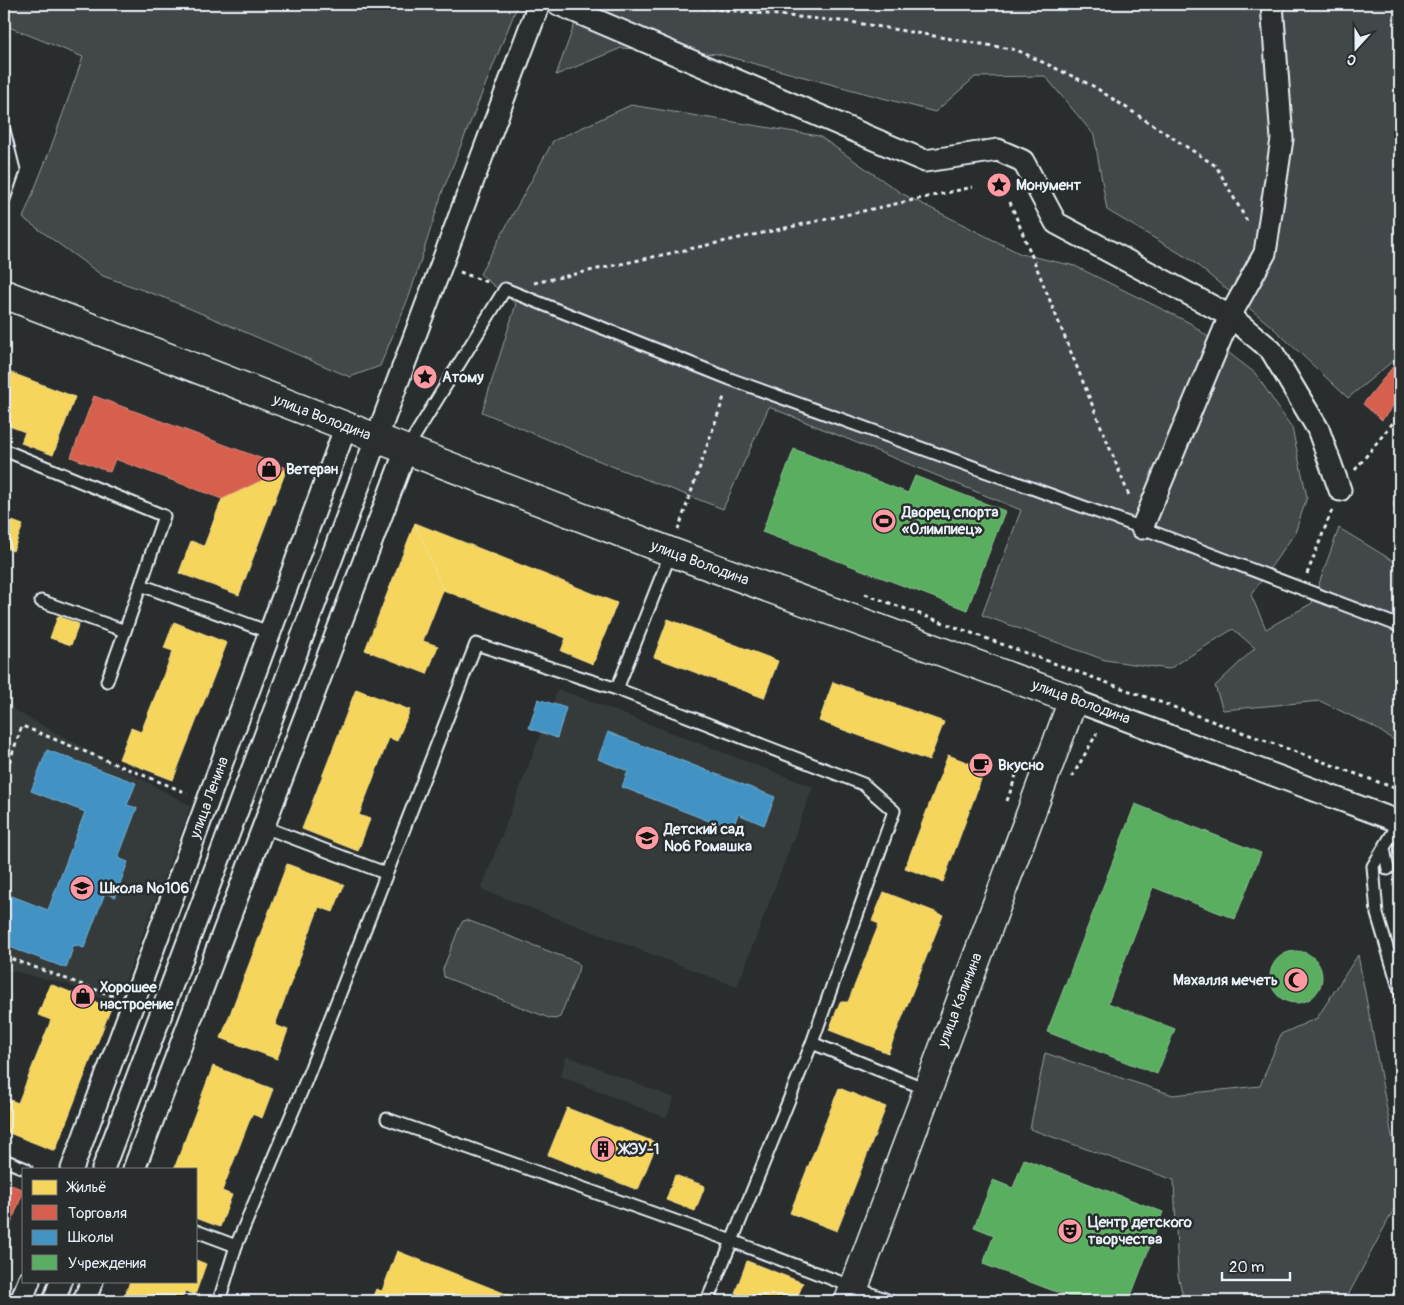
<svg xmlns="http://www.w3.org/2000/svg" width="1404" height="1305" font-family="Pangolin,sans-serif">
	<rect width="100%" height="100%" fill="#2a2d2e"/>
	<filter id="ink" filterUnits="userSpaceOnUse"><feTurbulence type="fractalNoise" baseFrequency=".02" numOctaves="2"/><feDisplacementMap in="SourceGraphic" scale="10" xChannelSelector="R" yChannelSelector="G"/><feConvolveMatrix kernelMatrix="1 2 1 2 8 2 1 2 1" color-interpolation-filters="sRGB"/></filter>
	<g filter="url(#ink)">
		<path fill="#363a3b" d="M4 683 14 710 191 806 116 1005 67 984 4 969Z
			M558 689 813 787 737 987 481 889Z
			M567 1056 674 1098 666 1118 560 1076Z"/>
		<path fill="#424648" stroke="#959ca0" d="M4 4H518L443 190 410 294 380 366 350 377 165 298 103 276 23 218 50 150 83 57 4 25Z
			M582 4H1400V355L1348 398 1271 326 1191 260 1107 210 1094 135 1045 76 975 77 935 112 718 54 621 48 556 75Z
			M631 105 819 136 901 193 1021 254 1075 266 1190 323 1255 373 1292 428 1307 497 1295 533 1251 595 1266 629 1312 603 1339 528 1400 565V744L1372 726 1320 701 1223 710 1215 686 1255 648 1233 629 1169 669 1105 660 982 615 1021 510 769 407 723 509 614 467 482 412 516 304 480 274 553 141Z
			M1400 482V527L1393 504Z
			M467 920 577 962 579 965 578 971 560 1017 555 1019 549 1018 444 977 443 969 459 928 463 921Z
			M1358 955 1400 1179V1198L1345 1301H1184L1178 1275 1174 1180 1030 1129 1045 1053 1173 1095 1260 1086 1281 1034 1317 1018Z"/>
		<path fill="#f6d55c" stroke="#f2dd8b" d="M4 370 75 397 53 455 21 443 25 432 4 424Z
			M287 468 239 595 179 573 191 541 204 546 222 499Z
			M4 518 23 525 13 551 4 547Z
			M415 523 443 590 423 641 438 646 427 674 365 650Z
			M415 523 617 603 593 664 561 651 566 638 443 590Z
			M58 616 79 624 71 645 50 638Z
			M668 619 778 661 764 698 654 657Z
			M174 622 227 643 173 780 119 759 131 728 141 732 173 651 164 648Z
			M833 682 944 722 929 761 819 721Z
			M356 689 410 710 397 741 389 738 359 815 370 819 358 851 302 829Z
			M948 755 985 769 943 882 905 868Z
			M287 864 344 885 333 912 319 907 275 1025 288 1030 277 1059 221 1038Z
			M884 892 943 915 888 1053 829 1030 840 1002H848L879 924 872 921Z
			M50 984 111 1008 55 1151 4 1131 6 1098 18 1103 51 1020 38 1015Z
			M213 1066 273 1089 262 1118 252 1114 222 1191 232 1195 220 1227 196 1218V1169H174Z
			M839 1088 886 1107 837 1231 790 1213Z
			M567 1108 657 1143 638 1190 548 1155Z
			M675 1175 705 1186 695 1211 666 1200Z
			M397 1251 524 1301H371L376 1289 382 1291Z
			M196 1260 206 1264 195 1295 185 1291 181 1301H123L130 1281H196Z
			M747 1261 803 1283 796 1301H740L742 1296 735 1293Z"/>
		<path fill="#d6604d" stroke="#db8c80" d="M1400 358V397L1382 420 1363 404Z
			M94 396 287 468 222 499 115 459 110 472 71 457Z
			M4 1182 24 1190 4 1242Z"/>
		<path fill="#4393c3" stroke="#74afd3" d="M538 699 566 708 557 738 529 728Z
			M608 732 775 797 764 825 738 814 732 830 622 787 628 771 598 759Z
			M47 750 136 783 127 805 137 808 118 858 128 862 115 897 105 893 84 948 74 945 66 968 4 945V893L48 910 85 812 31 791Z"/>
		<path fill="#5aae61" stroke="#85c28e" d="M794 449 908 493 915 476 1005 511 967 610 762 532Z
			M1135 804 1261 853 1235 919 1153 887 1108 1003 1175 1029 1157 1074 1047 1032Z
			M1270 977a26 26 0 1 1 52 0a26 26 0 1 1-52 0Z
			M1024 1159 1163 1212 1129 1301H1080L983 1264 994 1235 974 1227 993 1180 1013 1188Z"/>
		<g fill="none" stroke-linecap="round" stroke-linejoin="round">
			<defs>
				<path id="lane" d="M4 130 14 170 4 199
					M4 450 164 516 125 631
					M406 450 505 289 730 379 1142 528 1400 626
					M671 552 617 689 863 784 894 811 812 1043 926 1089
					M141 585 269 632
					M41 601 125 631 107 681
					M1400 821 1373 866 1377 914 1400 991
					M264 827 385 873
					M1384 848 1388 869
					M387 1119 732 1241 812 1043
					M4 1160 26 1169
					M196 1231 236 1246 219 1301
					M236 1246 307 1078 476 644 617 689
					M707 1301 732 1241 890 1301
					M1397 1301 1400 1295"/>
				<g id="street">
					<path d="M558 4 925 161 998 150 1023 161 1056 223 1230 316 1271 350 1318 429 1340 490"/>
					<path d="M1142 528 1230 316 1265 253 1282 139 1272 4"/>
					<path d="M1073 700 1400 822"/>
					<path id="s1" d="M72 1169 346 426"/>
					<path d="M103 1169 539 4"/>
					<path d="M134 1169 406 450"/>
					<path d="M21 1301 29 1281"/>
					<path d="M54 1301 61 1281"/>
					<path d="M84 1301 92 1281"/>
				</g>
				<g id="secondary">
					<path id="s2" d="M4 294 671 552 1073 700 849 1301"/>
				</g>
			</defs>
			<use href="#lane" stroke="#e8f1f8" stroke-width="15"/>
			<use href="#street" stroke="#e8f1f8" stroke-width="25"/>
			<use href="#secondary" stroke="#e8f1f8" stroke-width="31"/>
			<path stroke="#e8f1f8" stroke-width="3" stroke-dasharray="4 4" stroke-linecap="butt" d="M662 4 851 22 1017 50 1093 86 1216 166 1247 221
				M1010 202 1130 498
				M460 272 489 283
				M534 283 973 187
				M1355 470 1400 414
				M678 530 725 394
				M1307 574 1332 510
				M865 594 1400 790
				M4 777 22 726 187 793
				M1072 777 1097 733
				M1007 801 1020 764 1022 765
				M4 956 113 996"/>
			<use href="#lane" stroke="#2a2d2e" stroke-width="11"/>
			<use href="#street" stroke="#2a2d2e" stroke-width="21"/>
			<use href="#secondary" stroke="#2a2d2e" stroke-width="28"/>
		</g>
	</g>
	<defs>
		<symbol id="sight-disc" viewBox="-11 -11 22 22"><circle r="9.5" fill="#ff9aa2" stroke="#2a2d2e"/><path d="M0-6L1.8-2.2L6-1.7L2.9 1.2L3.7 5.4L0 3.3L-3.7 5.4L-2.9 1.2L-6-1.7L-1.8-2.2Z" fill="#111"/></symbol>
		<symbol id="shop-disc" viewBox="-11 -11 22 22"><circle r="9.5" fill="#ff9aa2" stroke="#2a2d2e"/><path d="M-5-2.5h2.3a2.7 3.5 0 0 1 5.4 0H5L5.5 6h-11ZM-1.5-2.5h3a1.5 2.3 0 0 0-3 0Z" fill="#111"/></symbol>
		<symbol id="stadium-disc" viewBox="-11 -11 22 22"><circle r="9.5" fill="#ff9aa2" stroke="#2a2d2e"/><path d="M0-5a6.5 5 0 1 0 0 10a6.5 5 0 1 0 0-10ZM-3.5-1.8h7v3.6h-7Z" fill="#111"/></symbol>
		<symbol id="cafe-disc" viewBox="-11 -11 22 22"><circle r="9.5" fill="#ff9aa2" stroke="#2a2d2e"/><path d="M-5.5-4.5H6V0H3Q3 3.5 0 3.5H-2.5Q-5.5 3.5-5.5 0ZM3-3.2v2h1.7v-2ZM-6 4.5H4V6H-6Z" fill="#111"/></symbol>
		<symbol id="school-disc" viewBox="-11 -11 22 22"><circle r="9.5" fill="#ff9aa2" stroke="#2a2d2e"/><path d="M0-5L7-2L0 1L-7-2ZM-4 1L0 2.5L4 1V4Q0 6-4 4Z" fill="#111"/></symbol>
		<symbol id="mosque-disc" viewBox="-11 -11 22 22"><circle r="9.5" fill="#ff9aa2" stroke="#2a2d2e"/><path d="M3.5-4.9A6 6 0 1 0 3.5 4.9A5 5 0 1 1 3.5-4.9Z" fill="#111"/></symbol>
		<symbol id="building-disc" viewBox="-11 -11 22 22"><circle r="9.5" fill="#ff9aa2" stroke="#2a2d2e"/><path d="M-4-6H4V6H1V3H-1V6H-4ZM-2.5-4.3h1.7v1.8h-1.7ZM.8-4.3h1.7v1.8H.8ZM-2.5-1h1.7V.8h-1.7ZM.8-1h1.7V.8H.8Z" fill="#111"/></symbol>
		<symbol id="theatre-disc" viewBox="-11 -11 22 22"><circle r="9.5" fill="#ff9aa2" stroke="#2a2d2e"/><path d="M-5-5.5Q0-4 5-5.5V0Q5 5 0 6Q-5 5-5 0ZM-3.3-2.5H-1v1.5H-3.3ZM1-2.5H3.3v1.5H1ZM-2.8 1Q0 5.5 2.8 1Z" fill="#111"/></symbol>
	</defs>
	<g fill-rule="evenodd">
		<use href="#sight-disc" x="985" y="171" width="28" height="28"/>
		<use href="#sight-disc" x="411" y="363" width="28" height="28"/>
		<use href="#shop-disc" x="255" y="455" width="28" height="28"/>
		<use href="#stadium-disc" x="870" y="507" width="28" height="28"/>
		<use href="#cafe-disc" x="967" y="751" width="28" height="28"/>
		<use href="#school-disc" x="633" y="824" width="28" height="28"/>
		<use href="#school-disc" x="68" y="874" width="28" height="28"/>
		<use href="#mosque-disc" x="1282" y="966" width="28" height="28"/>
		<use href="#shop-disc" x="69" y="982" width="28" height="28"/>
		<use href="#building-disc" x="589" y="1135" width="28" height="28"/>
		<use href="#theatre-disc" x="1056" y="1217" width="28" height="28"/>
	</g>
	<g text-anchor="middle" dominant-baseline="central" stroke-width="5" stroke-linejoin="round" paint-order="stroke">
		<g font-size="15" font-weight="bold" fill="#e8f1f8" stroke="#2a2d2e" text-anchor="start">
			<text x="1016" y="185">Монумент</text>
			<text x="442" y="377">Атому</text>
			<text x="286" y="469">Ветеран</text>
			<text x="902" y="512">Дворец спорта<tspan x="902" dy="17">«Олимпиец»</tspan></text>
			<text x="998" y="765">Вкусно</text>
			<text x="664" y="829">Детский сад<tspan x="664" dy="17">№6 Ромашка</tspan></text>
			<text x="100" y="888">Школа №106</text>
			<text x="1278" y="980" text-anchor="end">Махалля мечеть</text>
			<text x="100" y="987">Хорошее<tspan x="100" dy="17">настроение</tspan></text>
			<text x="620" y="1149">ЖЭУ-1</text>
			<text x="1088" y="1222">Центр детского<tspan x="1088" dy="17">творчества</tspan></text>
		</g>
		<g font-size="15" fill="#e8f1f8" stroke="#2a2d2e">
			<text stroke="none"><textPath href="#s2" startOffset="341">улица Володина</textPath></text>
			<text stroke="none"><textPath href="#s2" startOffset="746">улица Володина</textPath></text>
			<text transform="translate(1081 702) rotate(20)">улица Володина</text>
			<text stroke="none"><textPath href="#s1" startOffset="396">улица Ленина</textPath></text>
			<text transform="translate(960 1000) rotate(-69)">улица Калинина</text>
		</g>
	</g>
	<rect width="1404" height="1305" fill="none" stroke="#2a2d2e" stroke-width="20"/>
	<rect x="10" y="10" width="1384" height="1285" fill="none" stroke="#e8f1f8" stroke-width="2" filter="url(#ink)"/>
	<rect x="22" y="1168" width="175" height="115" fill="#2a2d2e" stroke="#767b7f"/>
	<rect x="32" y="1180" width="25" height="15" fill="#f6d55c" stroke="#767b7f"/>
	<text x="68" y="1192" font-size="15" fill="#e8f1f8">Жильё</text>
	<rect x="32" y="1205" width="25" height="15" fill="#d6604d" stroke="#767b7f"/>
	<text x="68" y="1218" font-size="15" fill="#e8f1f8">Торговля</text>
	<rect x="32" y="1230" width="25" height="15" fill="#4393c3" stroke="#767b7f"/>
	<text x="68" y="1242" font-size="15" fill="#e8f1f8">Школы</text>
	<rect x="32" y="1255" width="25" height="15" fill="#5aae61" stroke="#767b7f"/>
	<text x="68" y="1268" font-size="15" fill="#e8f1f8">Учреждения</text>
	<g transform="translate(1356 48) rotate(201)" stroke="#2a2d2e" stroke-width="4" paint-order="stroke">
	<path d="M0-4L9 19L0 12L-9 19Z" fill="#e8f1f8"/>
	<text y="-8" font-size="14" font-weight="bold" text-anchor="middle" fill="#e8f1f8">С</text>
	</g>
	<path d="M1222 1272v8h68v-8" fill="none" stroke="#e8f1f8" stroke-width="2.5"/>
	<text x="1229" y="1272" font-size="15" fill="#e8f1f8" stroke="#2a2d2e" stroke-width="4" paint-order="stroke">20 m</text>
</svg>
